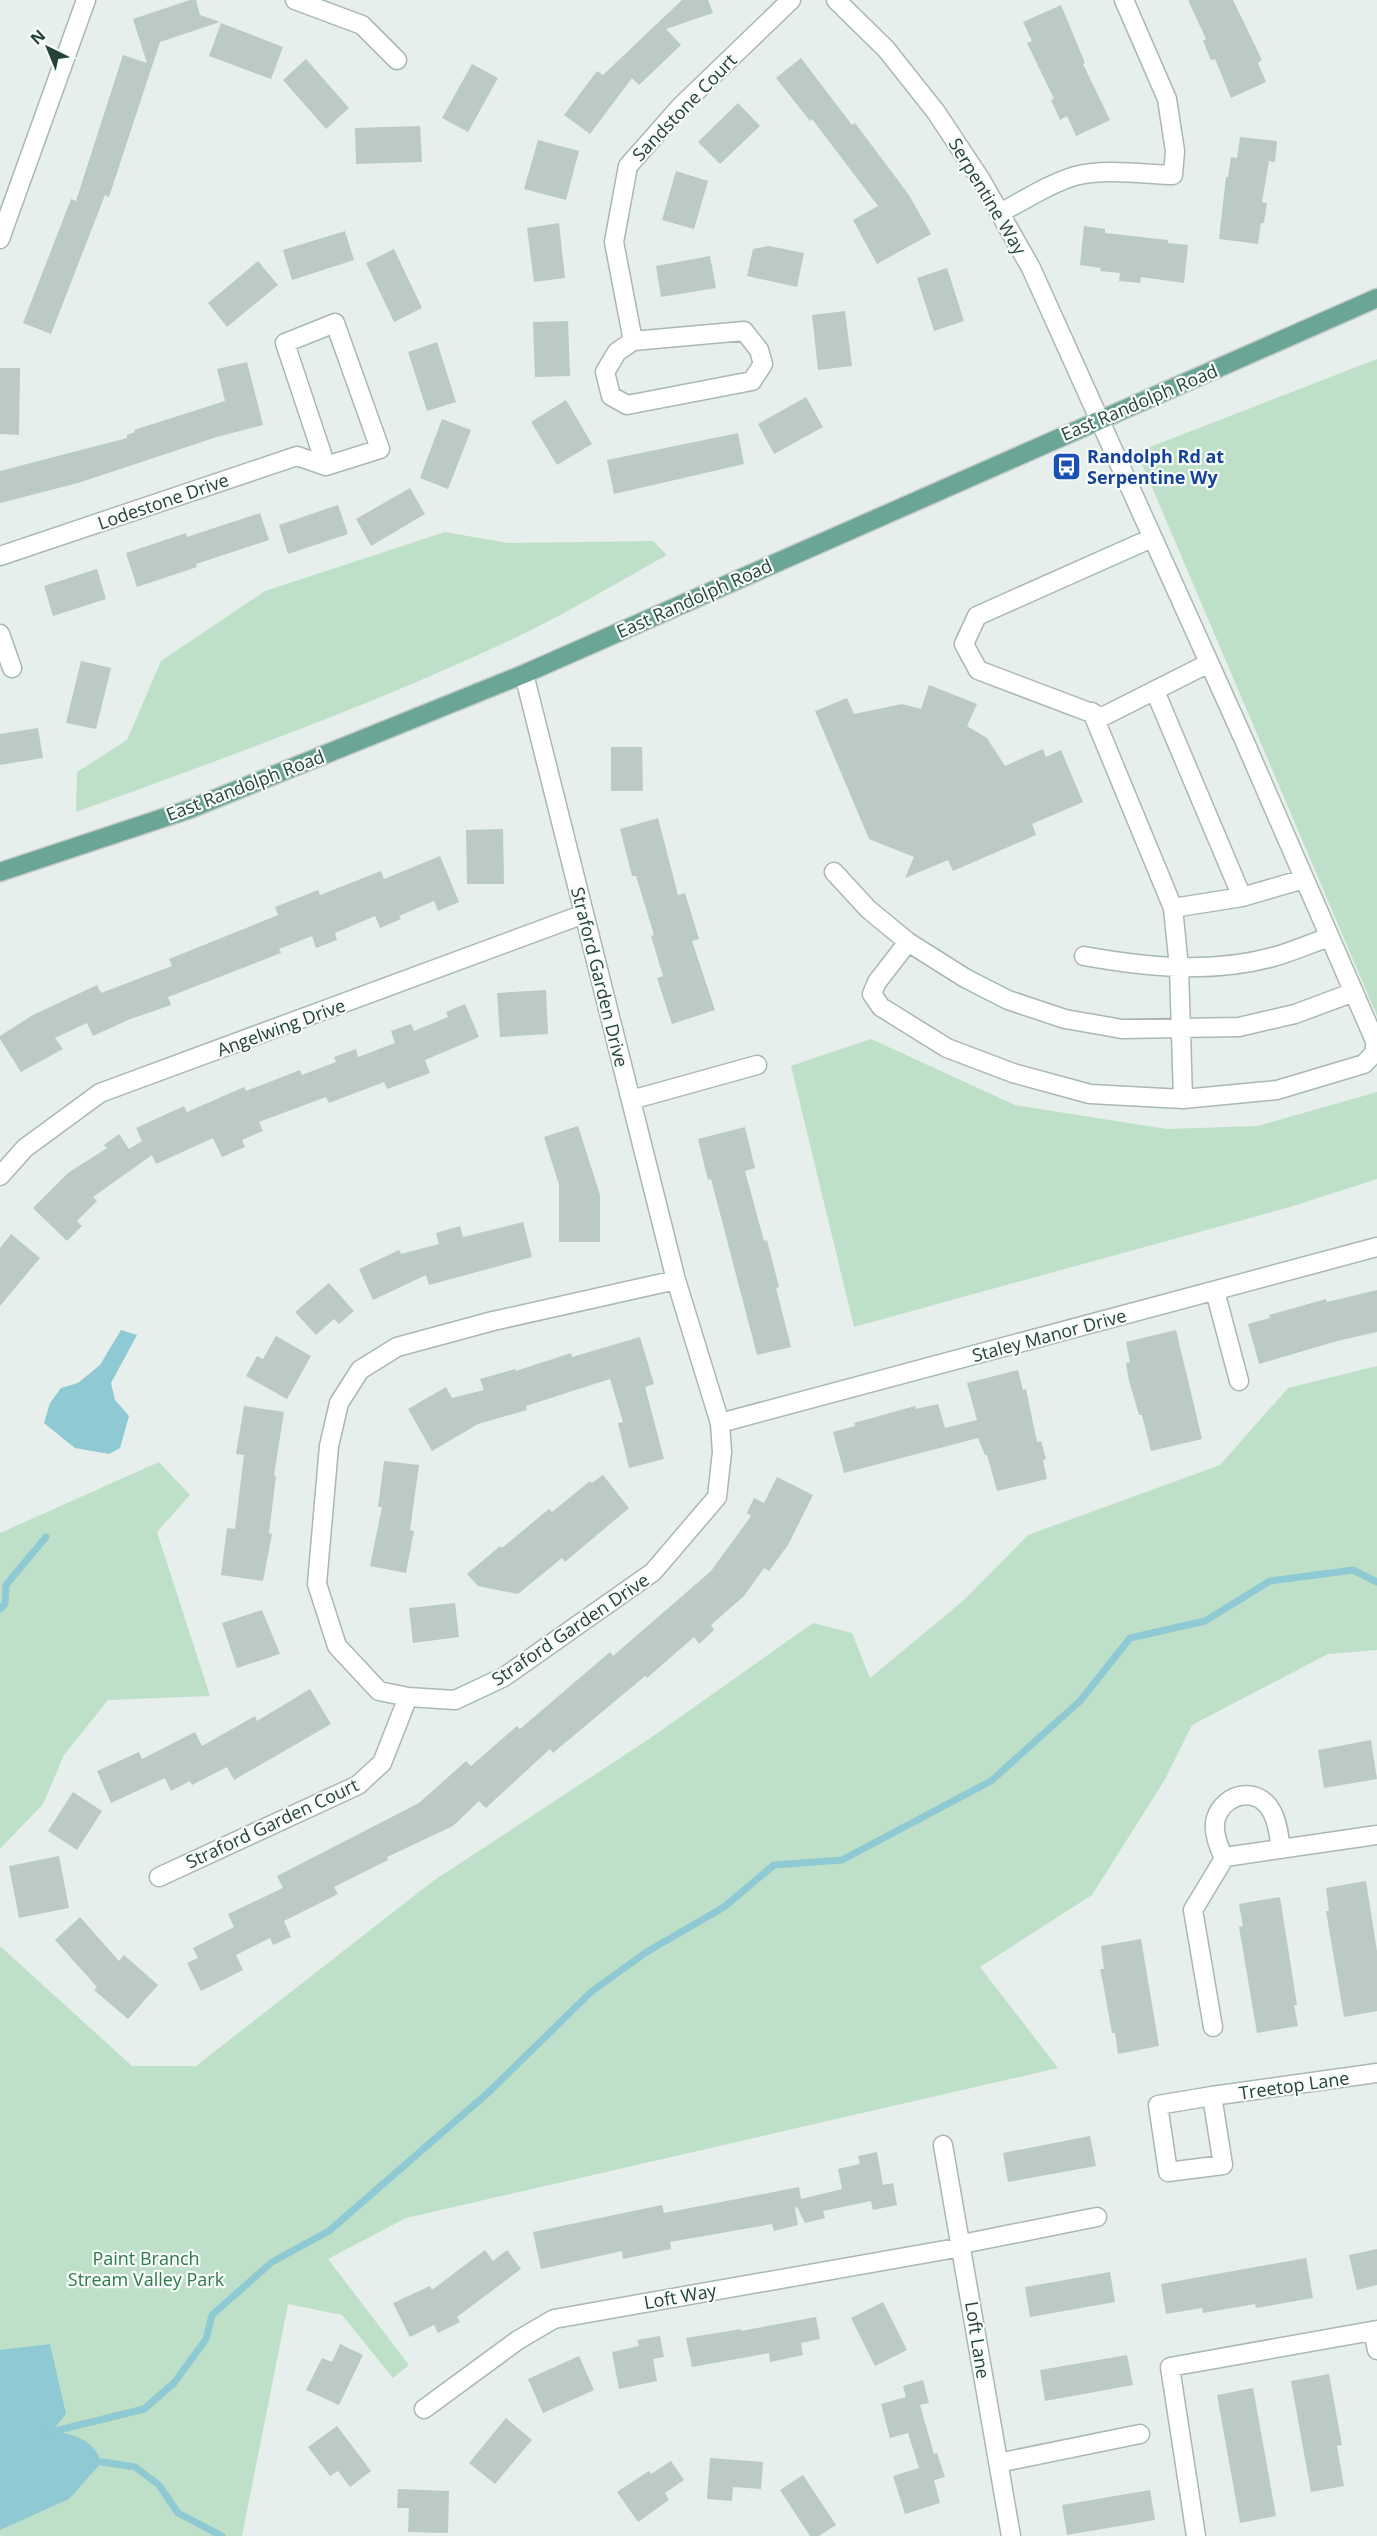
<svg xmlns="http://www.w3.org/2000/svg" width="1377" height="2536" font-family="'Open Sans',sans-serif">
	<rect width="100%" height="100%" fill="#e6efeb"/>
	<path fill="#bfe0c8" d="M1377 359V1016L1137 452Z
		M445 532 508 543 653 541 667 555C618 582 569 612 519 636 376 704 225 758 76 812L77 772 127 740 161 661 265 591Z
		M871 1039 1015 1105 1167 1129 1258 1126 1377 1092V1179L1290 1207 854 1327 791 1066Z
		M1377 1366V1650L1328 1654 1192 1725 1164 1781 1092 1895 980 1967 1058 2068 406 2218 328 2259 409 2365 393 2378 342 2315 288 2304 242 2536H0V1946L132 2066H196L433 1881 649 1739 813 1623 852 1633 870 1678 964 1600 1028 1535 1220 1465 1288 1388Z
		M159 1462 190 1495 157 1532 210 1696 108 1700 64 1755 43 1804 0 1849V1533Z"/>
	<path fill="#8ec9d4" d="M121 1330 137 1335 111 1383 115 1400 129 1416 120 1448 109 1454 75 1448 44 1423 50 1403 61 1388 78 1383 100 1365Z
		M50 2344 66 2414 52 2431C76 2435 91 2438 102 2462L69 2499 0 2530V2350Z"/>
	<g fill="none" stroke-linecap="round" stroke-linejoin="round">
		<path stroke="#8ec9d4" stroke-width="7" d="M0 1609 5 1604 6 1585 46 1537
			M51 2432 144 2409 174 2383 206 2339 212 2315 272 2262 329 2231 490 2091 591 1992 645 1953 724 1907 774 1865 842 1860 991 1781 1080 1701 1130 1638 1205 1621 1270 1581 1353 1570 1377 1582
			M102 2462 135 2467 159 2485 178 2513 222 2536"/>
	</g>
	<path fill="#bbcac4" d="M190 0H196L200 15 220 22 160 42 109 197 105 195 51 334 23 323 71 199 76 201 123 55 147 63 133 19Z
		M682 0H708L713 13 666 29 681 45 639 85 632 78 590 134 564 115 597 71 603 75Z
		M1188 0H1233L1262 60 1258 63 1266 82 1231 98 1215 59 1211 60 1203 41 1206 39Z
		M1061 5 1085 63 1083 64 1110 120 1076 136 1067 116 1060 120 1051 100 1054 99 1027 43 1032 41 1023 22Z
		M221 23 283 47 271 79 209 56Z
		M801 58 852 125 855 123 909 195 931 234 877 264 853 220 878 206 812 119 810 121 776 78Z
		M306 59 349 108 326 129 283 80Z
		M472 64 498 78 468 132 442 118Z
		M738 103 760 126 720 164 698 142Z
		M420 126 422 162 356 164 355 128Z
		M1240 137 1277 141 1275 162 1269 161 1262 202 1267 203 1264 223H1261L1258 244 1219 239 1226 177H1228L1231 157 1237 158Z
		M538 140 579 151 566 200 524 189Z
		M676 171 708 181 694 229 662 220Z
		M559 223 565 278 534 282 527 228Z
		M1084 226 1105 229V233L1168 240V243L1188 245 1184 283 1141 277 1140 283 1119 281 1120 273 1100 271 1101 268 1080 265Z
		M345 231 354 260 292 280 283 250Z
		M769 246 804 253 797 287 747 276 753 249Z
		M394 249 422 308 394 322 366 263Z
		M710 256 716 288 661 297 656 266Z
		M258 261 278 285 227 327 208 303Z
		M947 268 964 321 934 331 917 278Z
		M845 311 852 366 818 370 812 315Z
		M568 321 570 376 535 377 533 322Z
		M437 342 456 402 427 411 408 352Z
		M247 362 263 425 217 437 78 483 0 503V471L127 438V435L135 432 134 430 225 401 217 369Z
		M0 368H20L19 435 0 434Z
		M806 397 823 427 774 454 758 424Z
		M566 400 592 444 557 465 531 422Z
		M442 419 471 430 448 489 420 478Z
		M738 433 744 464 614 494 607 460Z
		M410 488 425 514 371 546 356 519Z
		M338 505 348 534 288 554 279 525Z
		M260 513 269 540 196 564 197 567 137 587 126 553 186 533 187 537Z
		M97 569 106 599 53 616 44 586Z
		M81 661 111 668 96 729 66 723Z
		M929 685 977 704 967 726 987 738 1005 766 1043 749 1046 757 1061 750 1083 802 1032 824 1036 835 953 871 948 860 905 878 914 857 869 839 815 711 847 698 854 714 902 704 921 709Z
		M38 728 43 758 0 765V734Z
		M611 747H642L643 791H611Z
		M658 818 678 895 685 893 699 939 692 941 715 1010 672 1024 657 978 663 976 651 936 654 935 636 876H632L620 829Z
		M503 829 504 884H467L466 830Z
		M440 856 459 902 438 911 434 901 399 916 401 919 380 928 375 916 335 933 337 940 316 948 312 936 279 949 281 953 168 997 171 1005 128 1020 93 1036 87 1023 55 1038 63 1049 21 1072 0 1039V1036L33 1015 97 985 101 993 172 966 169 959 278 915 275 907 318 890 320 895 381 871 384 879Z
		M546 990 548 1034 500 1037 497 993Z
		M465 1004 479 1037 425 1060 430 1073 387 1089 384 1082 329 1103 326 1097 259 1122 263 1131 242 1140 245 1147 222 1157 213 1138 156 1164 152 1155 93 1197 97 1201 77 1221 82 1226 67 1241 33 1208 68 1173 107 1148 104 1145 119 1134 129 1149 142 1141 136 1128 184 1106 187 1112 244 1087 246 1091 300 1070 302 1075 336 1062 334 1057 356 1049 358 1057 395 1043 391 1031 411 1024 414 1031 448 1017 446 1012Z
		M578 1126 600 1195V1242H559V1185L544 1137Z
		M745 1127 755 1168 745 1171 764 1241 767 1240 779 1287 776 1288 791 1347 757 1355 711 1179 708 1180 698 1139Z
		M523 1222 532 1257 429 1285 426 1275 373 1300 359 1269 399 1250 401 1254 439 1244 436 1233 460 1226 463 1237Z
		M11 1234 40 1258 0 1306V1248Z
		M329 1283 354 1311 339 1324 334 1319 316 1335 295 1312Z
		M1377 1290V1332L1337 1341 1259 1364 1248 1324 1270 1318 1269 1315 1326 1299 1327 1302Z
		M1176 1330 1202 1439 1151 1451 1142 1415H1139L1129 1381 1126 1363 1130 1362 1126 1342Z
		M276 1336 311 1356 287 1399 246 1376 257 1356 263 1359Z
		M640 1337 654 1384 645 1387 664 1459 629 1468 618 1423 623 1422 610 1379 526 1406 527 1410 478 1424 432 1451 408 1409 446 1387 452 1398 484 1390 480 1379 515 1369 516 1371 571 1353 572 1357Z
		M1018 1370 1023 1390 1026 1389 1037 1442 1041 1441 1046 1459 1043 1460 1047 1479 997 1491 987 1455H985L978 1438 844 1473 833 1432 855 1426 854 1423 915 1406 916 1409 938 1404 945 1428 977 1420 967 1383Z
		M244 1406 284 1412 274 1475 276 1476 269 1533 272 1534 263 1581 221 1575 227 1528 235 1529 244 1455 236 1454Z
		M384 1461 419 1465 410 1530 414 1531 406 1573 370 1566 382 1507H378Z
		M603 1475 629 1508 565 1562 562 1558 518 1594 478 1586 467 1574 500 1546 502 1548 549 1509 552 1512 590 1481 592 1483Z
		M777 1477 813 1495 788 1545 769 1571 764 1568 744 1596 711 1625 714 1630 699 1644 694 1637 647 1678 645 1676 553 1753 550 1749 486 1808 479 1801 453 1826 387 1857 388 1860 334 1887 338 1894 284 1921 291 1937 273 1945 270 1938 236 1955 243 1970 201 1991 187 1963 198 1958 193 1948 234 1927 228 1914 283 1888 277 1876 419 1803 466 1761 471 1766 517 1726 520 1729 610 1652 613 1656 711 1571 751 1516 747 1513 754 1498 764 1503Z
		M455 1603 459 1637 413 1643 409 1608Z
		M262 1610 280 1654 237 1668 222 1623Z
		M310 1689 331 1724 234 1780 227 1767 192 1785 190 1781 171 1791 165 1778 111 1803 97 1771 139 1752 142 1759 195 1732 202 1746 255 1716 257 1721Z
		M1371 1740 1377 1779 1324 1788 1318 1750Z
		M73 1792 102 1811 77 1850 48 1831Z
		M59 1856 69 1908 19 1918 9 1866Z
		M1366 1881 1377 1951V2011L1344 2017 1326 1911H1329L1326 1888Z
		M1280 1897 1297 2005H1294L1298 2026 1257 2033 1239 1927 1243 1926 1239 1904Z
		M80 1917 119 1961 124 1955 158 1985 128 2019 94 1990 97 1987 55 1940Z
		M1141 1939 1159 2046 1118 2054 1115 2033H1112L1103 1983 1100 1969H1104L1101 1946Z
		M1090 2136 1096 2166 1008 2182 1003 2153Z
		M877 2152 883 2185 893 2183 897 2205 873 2210 871 2201 823 2211 825 2218 805 2223 797 2207 795 2208 798 2225 774 2231 772 2224 670 2242 671 2249 623 2259 622 2251 541 2269 533 2232 662 2205 664 2213 799 2187 801 2199 842 2189 838 2169 860 2164 858 2156Z
		M1377 2249V2285L1357 2290 1349 2255Z
		M485 2250 493 2261 507 2250 521 2269 457 2317 460 2322 438 2333 434 2325 410 2337 393 2303 430 2286 432 2290Z
		M1306 2258 1313 2298 1256 2308 1255 2304 1203 2313 1202 2308 1166 2314 1161 2284Z
		M1110 2272 1115 2302 1030 2317 1025 2287Z
		M883 2302 907 2350 875 2366 851 2318Z
		M816 2317 820 2339 801 2343 803 2355 770 2362 769 2353 692 2367 686 2338 741 2329V2331Z
		M660 2336 664 2357 653 2359 657 2381 619 2389 612 2352 639 2346 637 2340Z
		M340 2344 363 2355 339 2405 306 2390 322 2358 332 2362Z
		M1127 2355 1133 2385 1045 2401 1040 2370Z
		M579 2356 594 2390 543 2413 528 2379Z
		M1329 2374 1342 2445 1337 2446 1344 2486 1311 2492 1291 2381Z
		M923 2380 929 2403 920 2405 934 2454 937 2453 945 2477 934 2480 940 2503 905 2514 893 2476 919 2468 908 2433 890 2438 881 2404 906 2397 903 2386Z
		M1253 2388 1276 2516 1240 2523 1217 2395Z
		M506 2418 532 2440 495 2484 469 2463Z
		M337 2426 371 2471 350 2487 338 2471 330 2476 308 2447Z
		M710 2458 763 2462 761 2489 733 2487 732 2501 707 2499Z
		M671 2461 684 2480 665 2493 669 2500 638 2522 617 2492 649 2471 651 2474Z
		M803 2475 836 2525 819 2536H810L780 2490Z
		M398 2489 449 2491 448 2533 408 2532 409 2508H397Z
		M1150 2490 1155 2520 1067 2535 1062 2505Z"/>
	<g fill="none" stroke-linecap="round" stroke-linejoin="round">
		<defs>
			<path id="minor" d="M295 0 362 25 397 60
				M1000 213C1024 200 1049 184 1075 176 1103 168 1144 174 1173 175L1175 151 1167 99 1124 0
				M0 239 86 0
				M335 323 380 449 326 466 285 343Z
				M744 331 759 350 763 364 752 381 627 405 611 396 605 372 617 352 633 341Z
				M633 341 614 242 628 166 681 106 791 0
				M1152 538 977 616 964 644 978 670 1102 717 1209 663
				M0 556 297 456 326 466
				M0 634 12 668
				M524 674 676 1280 720 1423 722 1452 717 1497 653 1572 504 1677 455 1700 408 1697 379 1691 337 1646 317 1584 329 1446 339 1403 360 1370 397 1347 493 1321 676 1280
				M1155 691 1242 897 1173 908
				M1092 712 1173 908 1179 967 1183 1099
				M834 872 868 909 908 942 877 982 872 994 881 1007 947 1048 1013 1073 1090 1094 1183 1099 1277 1090 1364 1064 1375 1052V1041L1244 740 1031 268 981 180 936 112 886 49 836 0
				M1242 897 1304 879
				M908 942 965 978 1008 1000 1065 1019 1122 1029 1239 1027 1295 1014 1354 992
				M1084 956C1145 967 1211 974 1273 957 1292 952 1311 943 1330 937
				M631 1100 757 1065
				M0 1176 25 1148 100 1093 584 914
				M1215 1291 1239 1381
				M720 1423 1377 1247
				M1224 1859C1219 1847 1212 1831 1216 1818 1225 1792 1259 1786 1272 1812 1278 1822 1279 1837 1281 1849
				M159 1877 358 1785 382 1763 408 1697
				M1213 2027 1193 1910 1225 1857 1377 1835
				M1212 2096 1223 2165 1168 2172 1158 2105Z
				M1212 2096 1377 2073
				M943 2145 1011 2536
				M962 2244 1097 2217
				M1373 2331 1377 2350
				M424 2409 518 2340 554 2319 962 2247
				M998 2463 1140 2434
				M1196 2536 1170 2367 1377 2330"/>
			<path id="major" d="M0 872 190 809 524 674 1377 298"/>
		</defs>
		<use href="#minor" stroke="#a8b8b2" stroke-width="21"/>
		<use href="#major" stroke="#c2cac8" stroke-width="21"/>
		<use href="#minor" stroke="#fff" stroke-width="18"/>
		<use href="#major" stroke="#6aa596" stroke-width="18"/>
	</g>
	<defs>
		<symbol id="bus-square" viewBox="-11 -11 22 22"><rect x="-9" y="-9" width="18" height="18" rx="4" fill="#1a4fb4" stroke="#f7fbf9"/><path d="M-5-6H5V4H4V6H2V4H-2V6H-4V4H-5ZM-3.5-4V0h7V-4ZM-3.5 1.2v1.5H-2V1.2ZM2 1.2v1.5H3.5V1.2Z" fill="#fff"/></symbol>
	</defs>
	<g fill-rule="evenodd">
		<use href="#bus-square" x="1050" y="450" width="33" height="33"/>
	</g>
	<g text-anchor="middle" dominant-baseline="central" stroke-width="4.5" stroke-linejoin="round" paint-order="stroke">
		<g font-size="18" fill="#24423a" stroke="#f7fbf9">
			<text transform="translate(684 107) rotate(-46)">Sandstone Court</text>
			<text transform="translate(988 196) rotate(59)">Serpentine Way</text>
			<text transform="translate(1139 402) rotate(-23)">East Randolph Road</text>
			<text transform="translate(163 501) rotate(-19)">Lodestone Drive</text>
			<text transform="translate(694 598) rotate(-24)">East Randolph Road</text>
			<text transform="translate(245 785) rotate(-21)">East Randolph Road</text>
			<text transform="translate(600 977) rotate(76)">Straford Garden Drive</text>
			<text transform="translate(281 1027) rotate(-20)">Angelwing Drive</text>
			<text transform="translate(1049 1335) rotate(-15)">Staley Manor Drive</text>
			<text transform="translate(570 1629) rotate(-34)">Straford Garden Drive</text>
			<text transform="translate(272 1823) rotate(-25)">Straford Garden Court</text>
			<text transform="translate(1294 2085) rotate(-8)">Treetop Lane</text>
			<text transform="translate(680 2296) rotate(-10)">Loft Way</text>
			<text transform="translate(978 2340) rotate(81)">Loft Lane</text>
		</g>
		<g font-size="18" font-weight="bold" fill="#164399" stroke="#f7fbf9" text-anchor="start">
			<text x="1087" y="456">Randolph Rd at<tspan x="1087" dy="21">Serpentine Wy</tspan></text>
		</g>
		<g font-size="18" fill="#2d7a4b" stroke="#f7fbf9">
			<text x="146" y="2258">Paint Branch<tspan x="146" dy="21">Stream Valley Park</tspan></text>
		</g>
	</g>
	<g transform="translate(48 48) rotate(317)" stroke="#f7fbf9" stroke-width="4.5" paint-order="stroke">
	<path d="M0-4.5L10 22L0 15L-10 22Z" fill="#24423a"/>
	<text y="-9" font-size="16" font-weight="bold" text-anchor="middle" fill="#24423a">N</text>
	</g>
</svg>
